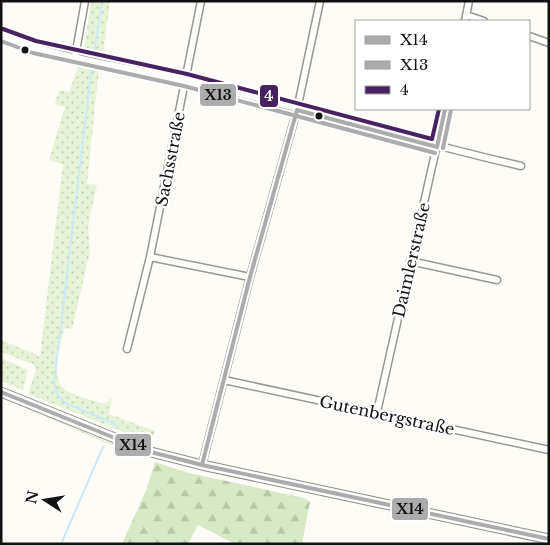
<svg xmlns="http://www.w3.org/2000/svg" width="550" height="545" font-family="'Libre Baskerville',serif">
	<defs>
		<pattern id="grass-dots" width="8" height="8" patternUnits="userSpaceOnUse" patternTransform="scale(1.25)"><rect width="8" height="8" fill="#e7f3d7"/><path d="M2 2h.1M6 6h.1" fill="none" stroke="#c5cfb8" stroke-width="1.8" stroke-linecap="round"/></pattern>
		<pattern id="forest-firs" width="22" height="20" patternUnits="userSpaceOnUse" patternTransform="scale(1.25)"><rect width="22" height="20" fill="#d8eac5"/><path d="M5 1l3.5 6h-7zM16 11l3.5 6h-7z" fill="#b8c8a8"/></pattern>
	</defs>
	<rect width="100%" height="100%" fill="#fdfcf7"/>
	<path fill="url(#grass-dots)" d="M91 1H110L103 53 95 56 81 53 79 50H84Z
		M79 65 99 69 87 183 97 185 88 225 90 252 72 329 64 328C61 344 48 380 67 391 78 397 92 400 104 404L112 398 109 414 155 431 151 443 28 394 36 370 33 364 1 352V340L40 356 63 164 49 160 65 107 55 104 59 90 69 92Z
		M1 358 28 370 23 390 1 381Z
		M1 397 106 441 152 456 151 457 106 443Z"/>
	<path fill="url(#forest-firs)" d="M155 462 185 472 304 498 310 502 302 544H235L198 525 188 544H122L147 488Z"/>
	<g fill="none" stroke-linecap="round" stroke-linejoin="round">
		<path stroke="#cde8f7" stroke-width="2" d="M94 54 102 1
			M92 65 54 383 57 394 65 403 113 423 117 427
			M61 544 103 447"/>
		<defs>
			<path id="street" d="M466 15 484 21
				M465 21 469 1
				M1 35C59 59 124 66 184 80 297 106 408 140 521 166
				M529 36 549 43
				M75 57 85 1
				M150 257 250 277
				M410 261 497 280
				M127 349 150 257 201 1
				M224 380 549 450
				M377 412 445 109
				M202 465 250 277 297 110 320 1"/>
			<path id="secondary" d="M1 392 147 451 202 465 549 539"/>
		</defs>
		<use href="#street" stroke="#979795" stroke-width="9"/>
		<use href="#secondary" stroke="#8e8d8b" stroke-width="11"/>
		<use href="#street" stroke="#fffffe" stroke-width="6"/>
		<use href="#secondary" stroke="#f6f4eb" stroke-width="9"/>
		<defs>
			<path id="bus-1" d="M297 110 437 147
				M437 147 445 109
				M1 392 147 451 202 465 549 539
				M202 465 250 277 297 110"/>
			<path id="bus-2" d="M1 41 33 53 184 86 435 153
				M443 148 451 110"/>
			<path id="bus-3" d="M3 29 36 41 187 74 432 139 439 109"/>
		</defs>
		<use href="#bus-1" stroke="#fff" stroke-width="8"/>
		<use href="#bus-2" stroke="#fff" stroke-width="8"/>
		<use href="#bus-3" stroke="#fff" stroke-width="8"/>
		<use href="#bus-1" stroke="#acacac" stroke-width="4"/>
		<use href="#bus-2" stroke="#acacac" stroke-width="4"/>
		<use href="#bus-3" stroke="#472261" stroke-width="4"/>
	</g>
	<g fill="#111" stroke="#fff" stroke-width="2">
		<circle cx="25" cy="50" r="4.5"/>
		<circle cx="319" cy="116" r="4.5"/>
	</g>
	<g text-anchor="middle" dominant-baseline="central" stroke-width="5" stroke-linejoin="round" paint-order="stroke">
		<g font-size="16" fill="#111" stroke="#fff">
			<text transform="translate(170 159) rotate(-79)">Sachsstraße</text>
			<text transform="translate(411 260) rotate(-77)">Daimlerstraße</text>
			<text transform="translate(387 415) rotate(12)">Gutenbergstraße</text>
		</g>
	</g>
	<g stroke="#fff" stroke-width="2">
		<rect x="199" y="83" width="38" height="24" rx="5" fill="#acacac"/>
		<rect x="259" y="84" width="20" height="24" rx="5" fill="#472261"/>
		<rect x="114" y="433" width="38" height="24" rx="5" fill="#acacac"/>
		<rect x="391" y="497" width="38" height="24" rx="5" fill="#acacac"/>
	</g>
	<g font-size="14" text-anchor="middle" font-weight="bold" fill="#fff">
		<text x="269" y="101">4</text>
	</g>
	<g font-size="14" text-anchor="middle" font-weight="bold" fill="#111">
		<text x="218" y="100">X13</text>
		<text x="133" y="450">X14</text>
		<text x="410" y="514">X14</text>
	</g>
	<rect width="550" height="545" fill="none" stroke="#111111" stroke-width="5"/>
	<rect x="355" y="20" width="175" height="90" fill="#ffffff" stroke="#a0a0a0"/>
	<rect x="365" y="36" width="25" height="8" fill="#acacac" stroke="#a0a0a0"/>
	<text x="400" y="45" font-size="15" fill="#111111">X14</text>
	<rect x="365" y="61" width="25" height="8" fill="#acacac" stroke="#a0a0a0"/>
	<text x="400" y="70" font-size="15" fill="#111111">X13</text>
	<rect x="365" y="86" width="25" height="8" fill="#472261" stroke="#a0a0a0"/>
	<text x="400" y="95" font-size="15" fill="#111111">4</text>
	<g transform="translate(45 500) rotate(282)" stroke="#ffffff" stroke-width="4" paint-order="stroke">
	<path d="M0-4L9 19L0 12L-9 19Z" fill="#111111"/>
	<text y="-8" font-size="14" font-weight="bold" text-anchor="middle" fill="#111111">N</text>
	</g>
</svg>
